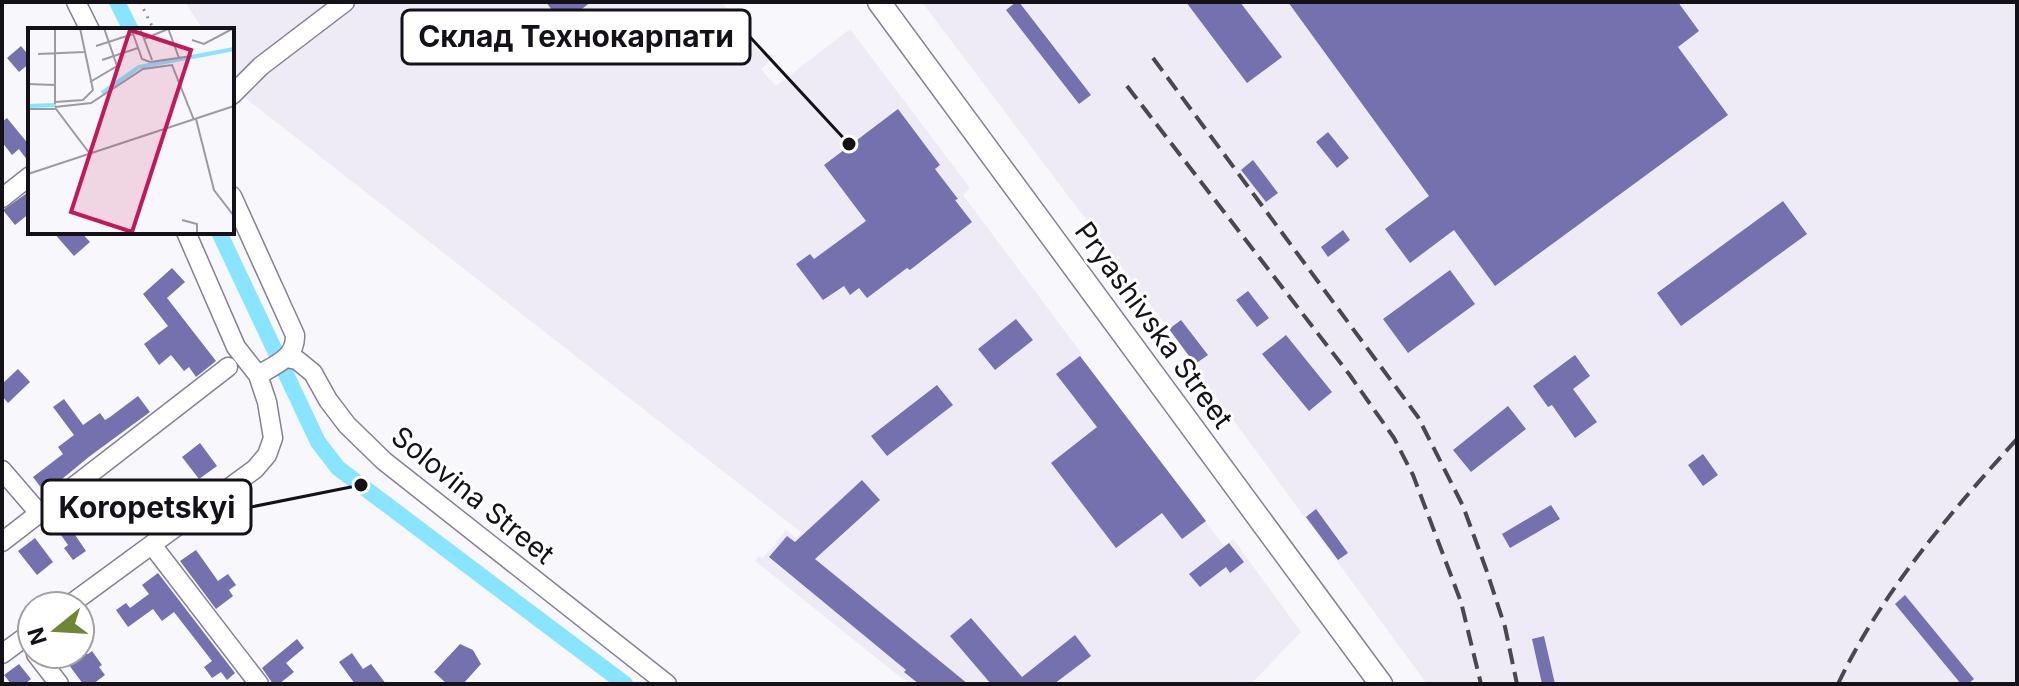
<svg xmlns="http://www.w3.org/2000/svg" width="2019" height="686" font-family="Inter,sans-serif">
	<rect width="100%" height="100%" fill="#f8f7fb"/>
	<path fill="#eeebf6" d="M185 2H722L758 51 776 56 761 69 776 86 850 29 970 188 963 195 1082 354 1080 356 1224 546 1233 539 1301 632 1251 684H909L755 561 759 556 763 558 786 530 796 538 802 533 244 97 232 75V30H203Z
		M922 2H2017V684H1427L1196 369 1195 364Z"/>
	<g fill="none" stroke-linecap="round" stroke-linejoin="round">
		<path stroke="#89e4ff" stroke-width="16" d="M117 2 131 30
			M219 232 318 442 338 468 625 684"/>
	</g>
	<path fill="#7570ae" d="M546 2H591L562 24Z
		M1016 2H1019L1091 95 1079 104 1006 10Z
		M1186 2H1240L1282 57 1247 83Z
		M1288 2H1678L1699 31 1678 47 1728 115 1495 286 1454 230 1410 263 1385 229 1429 196Z
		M21 46 30 57V63L19 72 7 58Z
		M898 109 940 165 935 169 958 199 955 200 972 222 910 270 907 268 867 298 859 288 850 295 844 286 823 300 796 264 810 254 814 259 866 221 824 165Z
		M7 118 30 146V164L19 149 12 155 2 142V122Z
		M1328 132 1349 158 1337 168 1316 142Z
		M1253 160 1278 193 1266 202 1241 170Z
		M30 191V213L15 225 3 210Z
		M1783 201 1807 234 1681 326 1657 293Z
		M1343 230 1350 240 1328 257 1321 247Z
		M53 232H81L90 242 74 256Z
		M172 268 185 282 167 298 216 361 196 377 189 367 184 371 171 355 159 365 144 344 168 326 143 294Z
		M1450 270 1475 304 1408 353 1383 319Z
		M1248 291 1269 318 1257 327 1236 300Z
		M1016 319 1033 340 995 370 978 349Z
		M1181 320 1208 355 1195 364 1169 329Z
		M1286 335 1332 392 1309 411 1262 354Z
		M1575 355 1590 376 1573 389 1597 422 1575 438 1552 405 1548 407 1533 386Z
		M1080 356 1206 521 1182 539 1162 513 1116 548 1051 463 1097 427 1056 374Z
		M18 369 30 382 8 403 2 396V384Z
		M937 385 953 405 887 456 871 436Z
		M138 396 150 412 90 456 45 493 33 477 63 454 58 447 74 435 53 407 64 399 83 425 100 413 105 420 110 417Z
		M1508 406 1526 429 1471 472 1453 450Z
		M200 443 217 466 199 479 182 457Z
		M1703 454 1718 475 1703 486 1688 465Z
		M145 480 161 503 139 518 123 496Z
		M862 480 880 500 815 559 968 684H919L904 672 906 670 769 557 787 536 795 542Z
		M1551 505 1560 519 1510 548 1502 534Z
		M1316 509 1348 553 1338 560 1306 517Z
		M71 529 86 551 73 560 64 548 68 545 61 535Z
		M35 538 53 562 37 575 18 551Z
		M1229 543 1244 562 1230 573 1226 567 1200 587 1189 574Z
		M196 550 218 581 228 574 236 585 229 590 233 596 216 609 180 561Z
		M158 573 235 673 227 680 221 672 212 678 204 667 212 661 174 612 162 621 153 609 128 627 116 610 126 603 130 608 149 594 142 585Z
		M1905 595 1974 679 1968 684H1961L1895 604Z
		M971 618 1022 677 1075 635 1091 656 1054 684H991L950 636Z
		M1544 636 1555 684H1542L1532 639Z
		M297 639 304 648 286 663 294 672 279 684H273L262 668Z
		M460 644 473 650 481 664 463 684H447L434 672Z
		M92 651 102 665 99 667 105 675 93 684H83L61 654H88Z
		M352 653 363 669 371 664 386 684H355L339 662Z
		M19 664 31 679 25 684H11L4 675Z"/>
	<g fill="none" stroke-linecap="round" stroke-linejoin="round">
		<defs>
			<path id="minor" d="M76 2 90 30
				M232 95 261 66 345 2
				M232 196 295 335C296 358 275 365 258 375
				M2 198 30 176
				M286 358 297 360 313 373 328 400 347 425 384 461 667 684
				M2 470 39 513
				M2 542 228 367
				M152 545 259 684
				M68 606 255 469 267 455 273 438 267 402 258 375 236 347 186 232
				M2 654 32 632
				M36 654 59 684"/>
			<path id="major" d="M879 2 1381 684"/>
		</defs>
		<use href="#minor" stroke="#868094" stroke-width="21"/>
		<use href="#major" stroke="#868094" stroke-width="25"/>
		<path stroke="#908e94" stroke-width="3" stroke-dasharray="2 6" stroke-linecap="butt" d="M140 2 154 30"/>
		<use href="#minor" stroke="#fff" stroke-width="18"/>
		<use href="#major" stroke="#fff" stroke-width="22"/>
		<path stroke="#4a474e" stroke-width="4" stroke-dasharray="16 8" stroke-linecap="butt" d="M1153 58 1418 417 1463 506 1486 569 1505 627 1517 684
			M1127 86 1349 374 1394 438 1413 475 1461 602 1481 684
			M1838 684C1881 593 1950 513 2017 439"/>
	</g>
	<g text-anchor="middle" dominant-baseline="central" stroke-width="6" stroke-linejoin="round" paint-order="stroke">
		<g font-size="28" fill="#141119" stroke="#fff">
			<text transform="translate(1154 325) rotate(54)">Pryashivska Street</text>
			<text transform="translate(473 495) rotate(39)">Solovina Street</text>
		</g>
	</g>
	<g transform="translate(28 28)">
		<rect width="206" height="206" fill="#f8f7fb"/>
		<path fill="none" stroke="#89e4ff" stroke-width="4" d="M74 65 111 39 206 21M0 78 28 77"/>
		<path fill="none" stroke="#9d9ba1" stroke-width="2" d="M103 0 114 31 122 34M112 0 124 32M140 0 151 30M116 11 140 1M164 12 176 16 206 0M68 18 105 6M10 26 56 24M74 32 110 20M122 34 164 28M62 54 89 38 76 0M0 56 27 57M27 74 55 72 65 62 52 0M27 76V0M27 79 63 75 115 41 144 37 166 92M0 81H28L62 126M168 91 186 162 206 188M0 146 206 78M154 192 169 196V206"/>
		<path fill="#c2185b" fill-opacity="0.15" stroke="#c2185b" stroke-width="4" d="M102 2 163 22 104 204 43 184Z"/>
		<rect width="206" height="206" fill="none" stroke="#141119" stroke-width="4"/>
	</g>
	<path fill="none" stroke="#141119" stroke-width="3" d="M849 144L750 37M361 485L251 507"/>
	<g fill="#141119" stroke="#fff" stroke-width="3">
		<circle cx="849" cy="144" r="8"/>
		<circle cx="361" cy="485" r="8"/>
	</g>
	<g fill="#fff" stroke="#141119" stroke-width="3">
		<rect x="402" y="10" width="348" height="54" rx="8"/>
		<rect x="42" y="480" width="209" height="54" rx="8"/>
	</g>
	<g font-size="30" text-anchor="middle" font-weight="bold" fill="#141119">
		<text x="576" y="47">Склад Технокарпати</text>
		<text x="147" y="518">Koropetskyi</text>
	</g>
	<rect width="2019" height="686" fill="none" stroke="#141119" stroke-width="8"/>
	<g transform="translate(56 630) rotate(252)"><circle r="38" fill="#ffffff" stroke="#a1a0a3" stroke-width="2"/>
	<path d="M0-6L14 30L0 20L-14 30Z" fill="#708637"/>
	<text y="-12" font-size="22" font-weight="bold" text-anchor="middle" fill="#141119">N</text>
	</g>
</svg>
